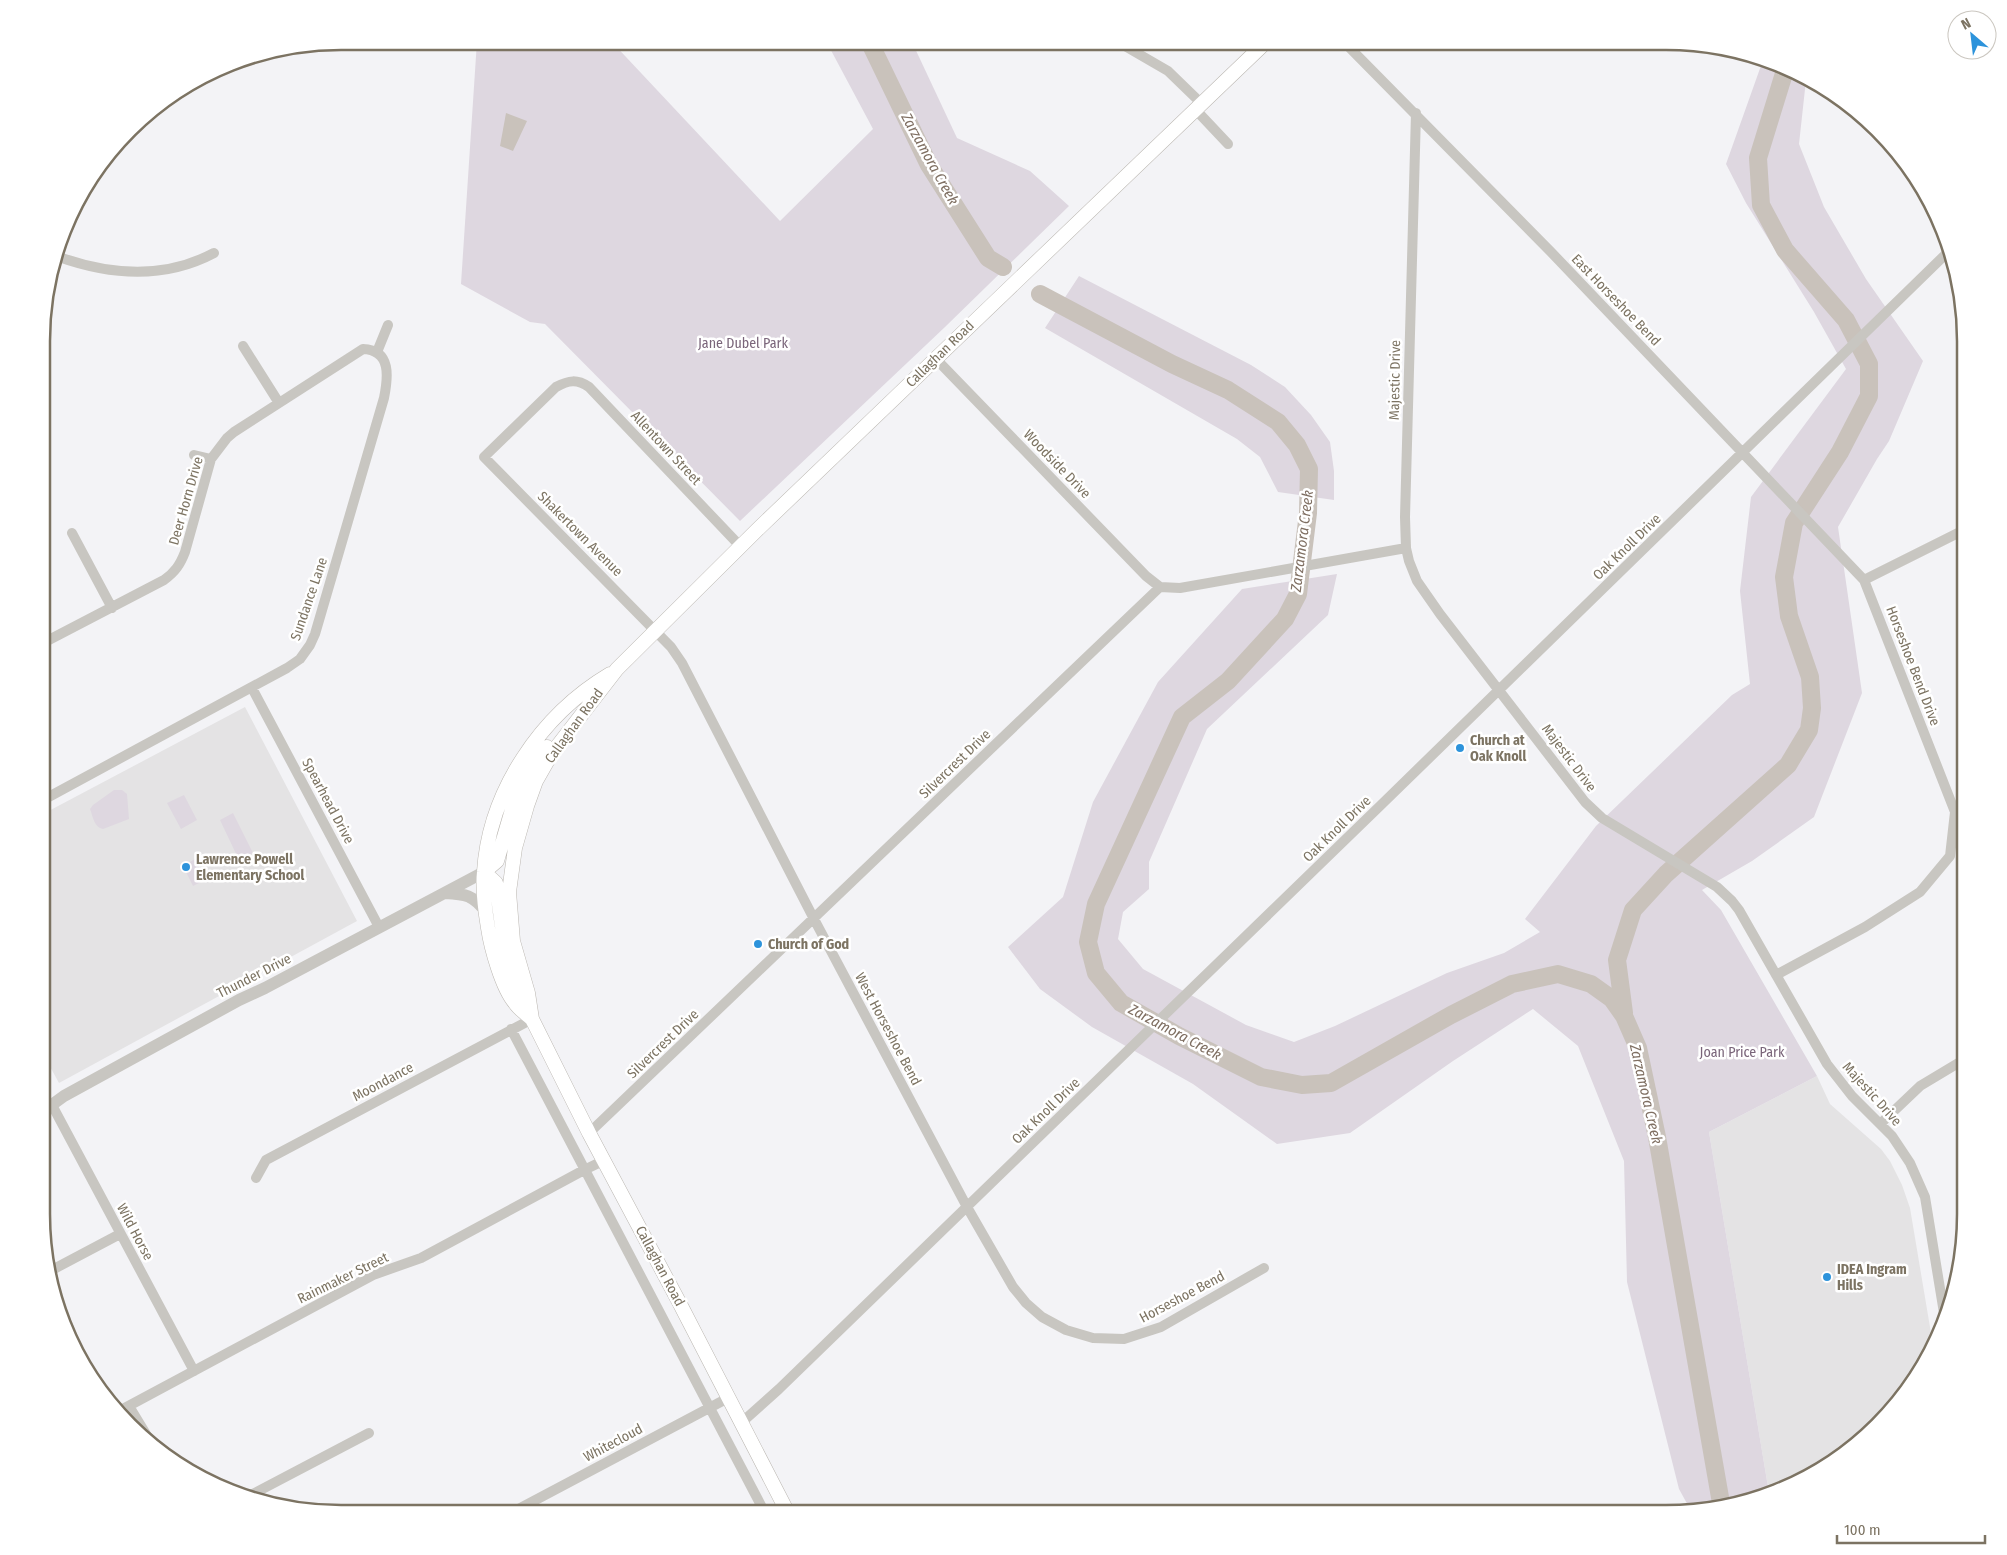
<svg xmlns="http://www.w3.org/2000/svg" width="2007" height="1555" font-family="'Fira Sans Condensed',sans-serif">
	<rect width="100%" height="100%" fill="#f3f3f6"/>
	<path fill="#e4e3e4" d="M245 707 357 921 59 1083 42 1052 43 814Z
		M1817 1076 1830 1104 1881 1149 1890 1161 1902 1185 1910 1208 1933 1345 1891 1412 1833 1463 1781 1491 1769 1493 1709 1132Z"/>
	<path fill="#ded7e0" d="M477 41H611L780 221 873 129 826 41 912 42 957 138 1030 171 1069 206 945 327 740 521 545 324 530 322 461 284Z
		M1763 60 1781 64 1806 80 1799 144 1824 207 1866 279 1923 361 1889 441 1877 459 1838 527 1862 693 1814 817 1752 861 1702 890 1721 910 1817 1076 1709 1132 1769 1493 1690 1509 1679 1489 1627 1282 1624 1161 1578 1046 1533 1009 1453 1061 1350 1133 1277 1144 1193 1084 1092 1027 1040 989 1008 947 1063 897 1093 802 1158 682 1242 589 1337 574 1328 615 1207 729 1149 862V889L1123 912 1118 939 1143 969 1246 1025 1294 1042 1335 1026 1447 973 1504 953 1540 932 1525 919 1596 826 1732 695 1750 684 1740 591 1751 497 1846 369 1814 312 1746 203 1726 164Z
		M1079 276 1251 365 1285 387 1311 415 1330 442 1334 471V500L1278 492 1260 457 1237 439 1045 328Z
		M114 790H122L127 794 129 819 103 829C94 827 93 817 90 809L93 805Z
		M184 795 197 820 181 829 167 803Z
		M233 813 253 853 239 860 220 820Z
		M195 859 205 880 193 886 183 866Z"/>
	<path fill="#c9c2bb" d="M506 113 527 121 513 151 500 146Z"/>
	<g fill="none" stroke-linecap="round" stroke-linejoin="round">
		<path stroke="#c9c2bb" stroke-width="18" d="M869 41 929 165 988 258 1003 267
			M1040 294 1172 364 1228 390 1278 422 1297 445 1309 469 1308 513 1298 594 1285 619 1228 681 1182 717 1096 904 1088 942 1096 973 1121 1003 1179 1036 1261 1077 1302 1085 1331 1083 1451 1015 1512 984 1558 974 1591 984 1612 999 1624 1016 1638 1048 1657 1137 1721 1503
			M1624 1013 1617 960 1633 910 1666 874 1788 765 1809 730 1812 708 1810 677 1789 616 1784 577 1794 523 1840 452 1869 396V364L1846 320 1785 250 1761 205 1758 158 1786 67"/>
		<defs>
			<path id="secondary" d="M521 998 505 948 496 883 484 872 497 861 514 803 531 769 547 747
				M532 1019C526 1014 519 1009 515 1003 502 988 491 948 488 928 485 910 482 890 484 872 489 791 541 715 610 674
				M788 1513 679 1302 589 1133 532 1019 528 993 513 941 509 892 515 848 527 806 536 781 552 753 617 669 757 530 1266 42"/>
		</defs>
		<use href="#secondary" stroke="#bbb7b1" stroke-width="15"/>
		<path stroke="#c8c6c1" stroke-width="10" d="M1118 42 1168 71 1201 103
			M1344 42 1551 252 1864 580 1955 812 1950 856 1920 892 1865 927 1776 975
			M1195 109 1228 144
			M1416 113 1405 517 1406 548 1409 561 1417 581 1440 614 1585 802 1602 818 1717 887 1732 901 1739 910 1827 1064 1852 1096 1892 1136 1910 1163 1925 1197 1945 1319
			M59 257C110 275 165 279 214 253
			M243 346 279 403
			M377 352 388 325
			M936 359 1146 576 1160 587
			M194 455 211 459
			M72 533 112 608
			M741 547 589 387C577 379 569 380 556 387L484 457 671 647 682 663 814 919 967 1207 1013 1287 1026 1303 1042 1317 1066 1330 1093 1338 1124 1339 1161 1327 1264 1268
			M1864 580 1966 529
			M252 688 379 927
			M43 800 287 668 300 659 310 645 315 634 384 398C388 378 392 350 363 349L234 432 227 438 211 459 185 552C180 565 175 572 164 580L43 643
			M511 1029 765 1513
			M52 1105 194 1371
			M1880 1124 1920 1086 1965 1059
			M589 1133 1160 587 1180 588 1406 548
			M256 1178 266 1160 532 1019
			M52 1270 120 1234
			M129 1406 152 1444
			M121 1410 373 1275 421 1258 584 1170 605 1160
			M741 1423 779 1389C1170 1011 1559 632 1948 252
			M249 1496 369 1433
			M511 1513 728 1398"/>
		<path stroke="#c8c6c1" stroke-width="12" d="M445 893C466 894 473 895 486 912
			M42 1112 64 1096 239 1000 265 988 484 872"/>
		<use href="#secondary" stroke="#fff" stroke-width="14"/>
	</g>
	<g fill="#2d93db" stroke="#fff" stroke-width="2">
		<circle cx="1460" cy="748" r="5"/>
		<circle cx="186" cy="867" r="5"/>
		<circle cx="758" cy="944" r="5"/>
		<circle cx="1827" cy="1277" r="5"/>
	</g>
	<g text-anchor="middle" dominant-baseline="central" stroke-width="5" stroke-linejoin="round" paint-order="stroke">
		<g font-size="14" fill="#7c7362" stroke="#fff">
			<text transform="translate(1616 300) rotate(46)">East Horseshoe Bend</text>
			<text transform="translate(940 354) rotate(-44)">Callaghan Road</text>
			<text transform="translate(1395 380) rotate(-89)">Majestic Drive</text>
			<text transform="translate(666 448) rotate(47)">Allentown Street</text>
			<text transform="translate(1057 464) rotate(46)">Woodside Drive</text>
			<text transform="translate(186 501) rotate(-74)">Deer Horn Drive</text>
			<text transform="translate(580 534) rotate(45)">Shakertown Avenue</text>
			<text transform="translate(1627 547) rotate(-44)">Oak Knoll Drive</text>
			<text transform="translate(309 599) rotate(-71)">Sundance Lane</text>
			<text transform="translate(1913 666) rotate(69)">Horseshoe Bend Drive</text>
			<text transform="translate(574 726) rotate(-54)">Callaghan Road</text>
			<text transform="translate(1569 758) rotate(53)">Majestic Drive</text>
			<text transform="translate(955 764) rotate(-44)">Silvercrest Drive</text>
			<text transform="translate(328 801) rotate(62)">Spearhead Drive</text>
			<text transform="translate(1337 829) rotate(-44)">Oak Knoll Drive</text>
			<text transform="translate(254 976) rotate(-27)">Thunder Drive</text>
			<text transform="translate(888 1029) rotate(62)">West Horseshoe Bend</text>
			<text transform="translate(663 1044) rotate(-44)">Silvercrest Drive</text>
			<text transform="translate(383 1082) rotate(-28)">Moondance</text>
			<text transform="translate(1872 1094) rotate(48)">Majestic Drive</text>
			<text transform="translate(1046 1111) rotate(-44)">Oak Knoll Drive</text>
			<text transform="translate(135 1232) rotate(62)">Wild Horse</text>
			<text transform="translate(660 1266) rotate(62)">Callaghan Road</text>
			<text transform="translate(343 1278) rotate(-26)">Rainmaker Street</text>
			<text transform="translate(1182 1297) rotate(-28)">Horseshoe Bend</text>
			<text transform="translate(613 1443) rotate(-28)">Whitecloud</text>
		</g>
		<g font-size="14" fill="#7a657a" stroke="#fff">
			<text x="743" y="343">Jane Dubel Park</text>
			<text x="1742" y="1052">Joan Price Park</text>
		</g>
		<g font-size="14" font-weight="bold" fill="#7c7362" stroke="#fff" text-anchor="start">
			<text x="1470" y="740">Church at<tspan x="1470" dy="16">Oak Knoll</tspan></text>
			<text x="196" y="859">Lawrence Powell<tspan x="196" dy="16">Elementary School</tspan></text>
			<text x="768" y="944">Church of God</text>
			<text x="1837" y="1269">IDEA Ingram<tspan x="1837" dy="16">Hills</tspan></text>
		</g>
		<g font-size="15" font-style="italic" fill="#7f6f62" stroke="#fff">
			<text transform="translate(930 159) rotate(61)">Zarzamora Creek</text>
			<text transform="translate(1302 541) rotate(-83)">Zarzamora Creek</text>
			<text transform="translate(1175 1032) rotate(28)">Zarzamora Creek</text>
			<text transform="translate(1646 1094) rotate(77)">Zarzamora Creek</text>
		</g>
	</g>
	<path d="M0 0H2007V1555H0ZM341 50H1666A291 291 0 0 1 1957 341V1214A291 291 0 0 1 1666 1505H341A291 291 0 0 1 50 1214V341A291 291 0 0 1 341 50Z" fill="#fff" fill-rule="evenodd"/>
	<path fill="none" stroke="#7c7362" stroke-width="2.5" d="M341 50H1666A291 291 0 0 1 1957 341V1214A291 291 0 0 1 1666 1505H341A291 291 0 0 1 50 1214V341A291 291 0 0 1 341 50Z"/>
	<g transform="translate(1972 35) rotate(332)"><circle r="24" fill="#ffffff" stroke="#cbc7c0"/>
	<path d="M0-4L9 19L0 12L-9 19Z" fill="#2d93db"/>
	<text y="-8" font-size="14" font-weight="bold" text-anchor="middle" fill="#7c7362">N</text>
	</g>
	<path d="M1837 1535v8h148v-8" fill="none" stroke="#7c7362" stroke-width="2.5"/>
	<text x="1844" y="1535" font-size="15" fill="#7c7362" stroke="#ffffff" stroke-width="4" paint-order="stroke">100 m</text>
</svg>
